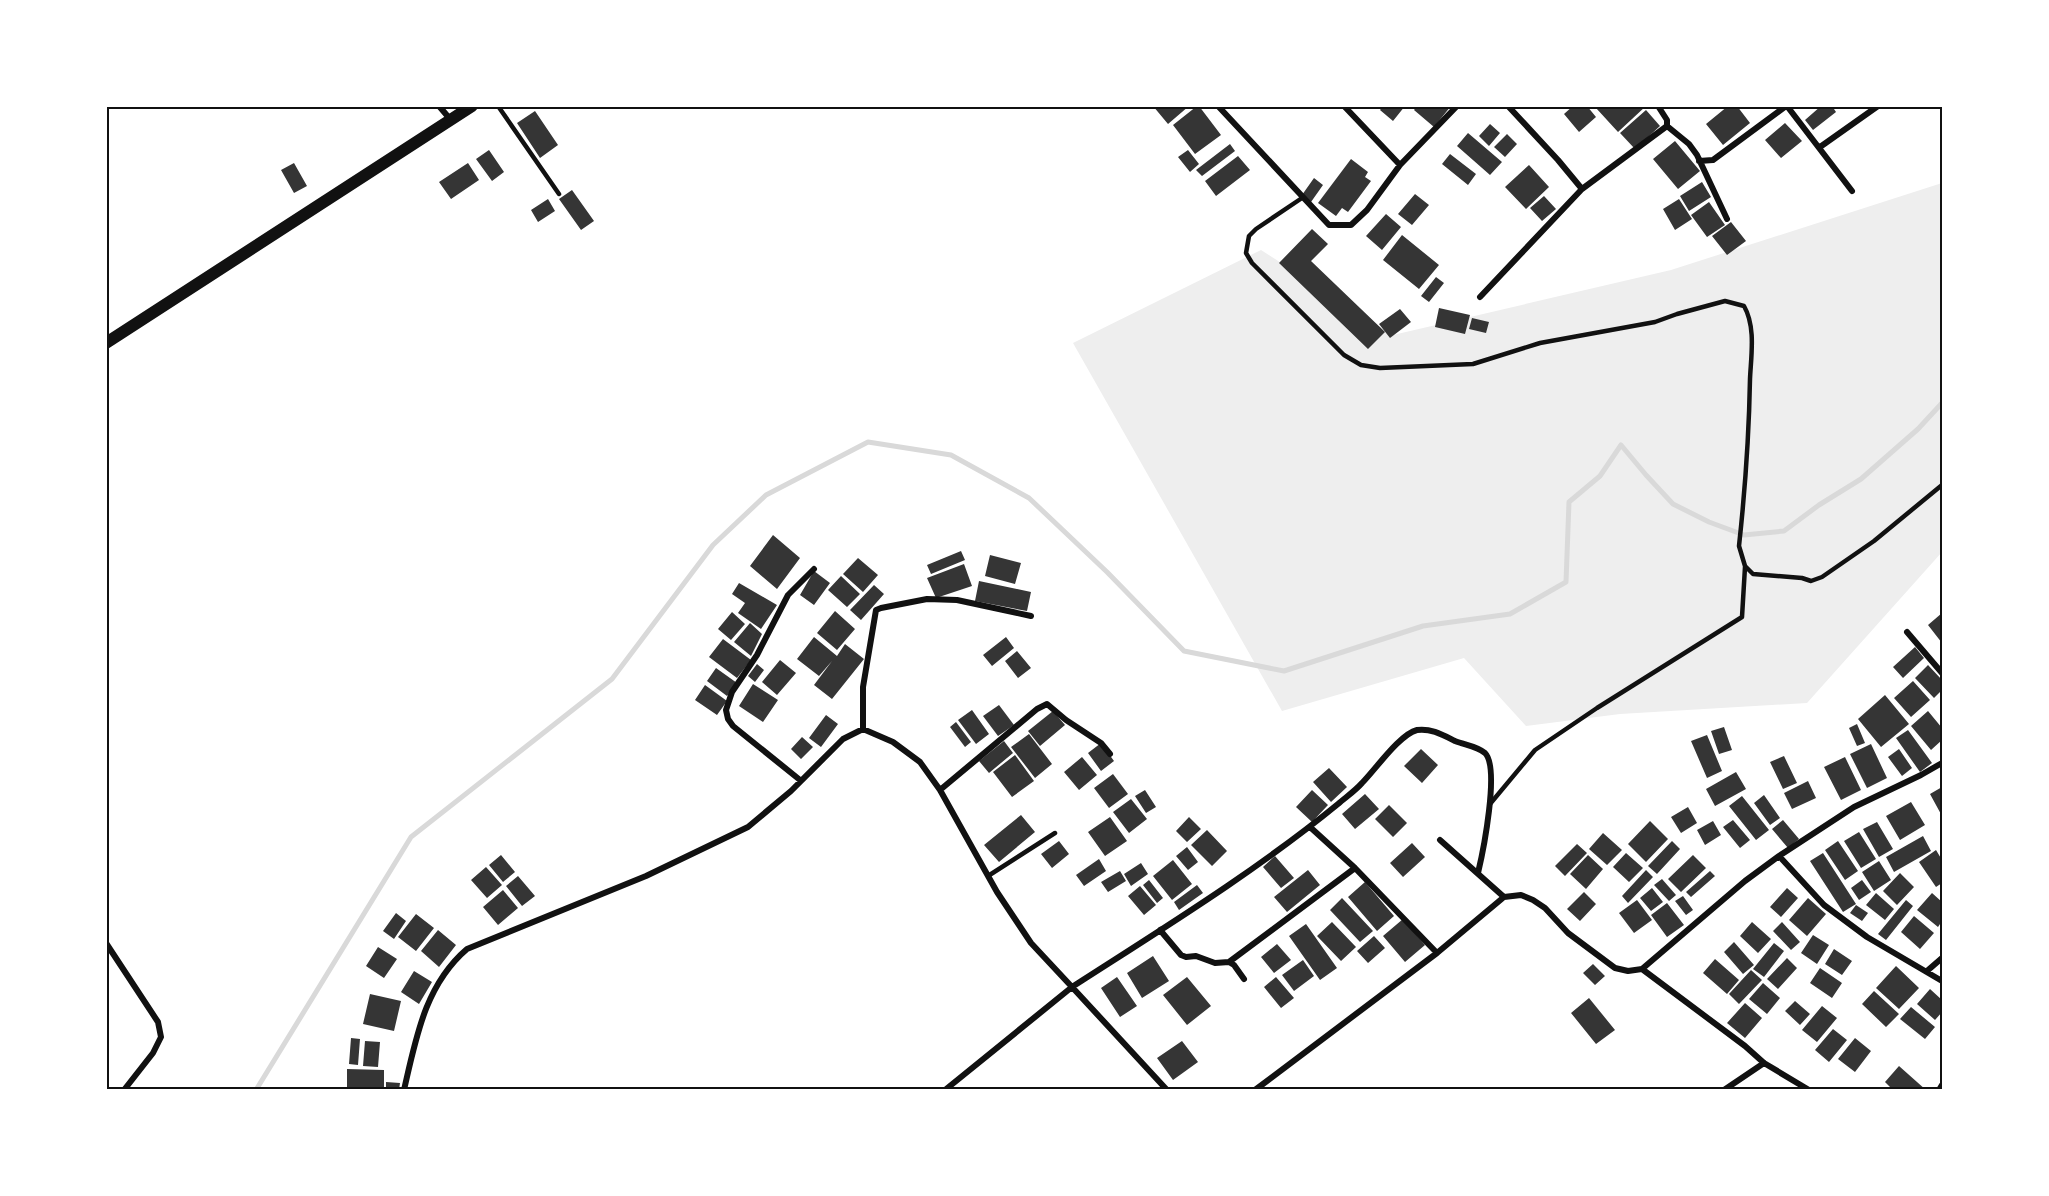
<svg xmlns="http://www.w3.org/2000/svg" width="2049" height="1196" font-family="'DejaVu Sans',sans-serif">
	<rect width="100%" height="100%" fill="#fff"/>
	<path fill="#eee" d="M1942 183V552L1807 703 1620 714 1526 726 1464 658 1282 711 1073 343 1261 250 1393 335 1671 270Z"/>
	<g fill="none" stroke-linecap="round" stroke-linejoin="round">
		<path stroke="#d9d9d9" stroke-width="5" d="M256 1090 411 837 612 679 713 545 766 495 868 442 951 455 1029 498 1107 572 1184 651 1284 671 1423 626 1510 614 1566 582 1569 502 1600 476 1621 445 1646 475 1673 504 1709 522 1744 535 1784 531 1819 505 1861 479 1918 429 1942 403"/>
	</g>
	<path fill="#353535" d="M1153 106H1189L1168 124Z
		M1197 106H1199L1221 135 1195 154 1173 125Z
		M1383 106H1405L1393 121 1380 110Z
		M1417 106H1451L1434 127 1414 110Z
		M1573 106H1587L1596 117 1579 132 1564 114Z
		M1597 106H1646L1618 132 1596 108Z
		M1728 106H1737L1750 123 1723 145 1706 124Z
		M1821 106H1832L1836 112 1813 130 1805 120Z
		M1646 110 1660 126 1635 149 1620 133Z
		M535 111 558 145 540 158 517 123Z
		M1785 123 1802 141 1781 158 1765 140Z
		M1490 124 1500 133 1489 146 1479 136Z
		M1468 133 1502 162 1490 175 1457 146Z
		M1507 134 1517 144 1505 157 1494 147Z
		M1675 141 1700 171 1678 189 1653 159Z
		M1230 144 1235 151 1202 176 1196 170Z
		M489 150 504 172 492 181 476 159Z
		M1188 150 1199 164 1190 172 1178 157Z
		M1450 154 1476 174 1468 185 1442 164Z
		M1238 156 1250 170 1216 196 1205 181Z
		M1351 159 1368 172 1365 177 1371 181 1348 212 1342 208 1336 216 1318 203Z
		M294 163 307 186 294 193 281 170Z
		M468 163 479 180 451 199 439 182Z
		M1529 165 1549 187 1526 209 1505 187Z
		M1314 178 1323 185 1311 202 1302 195Z
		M1702 182 1711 197 1689 211 1680 196Z
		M572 190 594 221 581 230 559 199Z
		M1415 194 1429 205 1412 225 1398 214Z
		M1544 196 1556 209 1542 221 1530 208Z
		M548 199 555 211 538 222 531 210Z
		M1679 199 1692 219 1675 230 1663 209Z
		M1709 202 1725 225 1707 237 1691 215Z
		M1386 214 1401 227 1382 250 1366 236Z
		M1731 222 1746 241 1727 255 1712 236Z
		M1312 229 1328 244 1311 261 1385 332 1368 349 1279 263Z
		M1402 235 1439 265 1419 289 1383 260Z
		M1436 277 1444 283 1429 302 1421 296Z
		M1439 308 1470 315 1465 334 1435 327Z
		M1400 309 1411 322 1390 338 1379 324Z
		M1472 318 1489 322 1486 333 1469 329Z
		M773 535 800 558 777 589 750 566Z
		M961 551 965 560 931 574 927 565Z
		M990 555 1021 563 1015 584 985 576Z
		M858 558 878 575 863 592 843 574Z
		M964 564 972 586 936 598 927 578Z
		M814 571 830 583 814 605 800 595Z
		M841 576 860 594 847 607 828 590Z
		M979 581 1031 592 1027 611 975 601Z
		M739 583 777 605 761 629 738 613 745 603 732 594Z
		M874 585 884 594 861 620 850 610Z
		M835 611 855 629 837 650 817 633Z
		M732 612 745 624 731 640 718 629Z
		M1942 613V643L1928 625Z
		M750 623 762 634 751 656 734 642Z
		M814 637 837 656 845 644 864 659 832 699 814 685 832 661 819 676 797 659Z
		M1006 637 1014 648 992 666 983 655Z
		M723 639 751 660 737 678 709 657Z
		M1915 647 1924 658 1903 678 1893 667Z
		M1017 651 1031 668 1018 678 1005 661Z
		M780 660 796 673 777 695 762 682Z
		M757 664 764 670 755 682 748 676Z
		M1928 665 1942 680V690L1934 698 1915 678Z
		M716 668 737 683 727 696 707 681Z
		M1913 681 1930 700 1911 717 1894 698Z
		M753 684 778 700 763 722 739 706Z
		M705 685 727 701 717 715 695 700Z
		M1885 695 1909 724 1881 747 1858 719Z
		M999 705 1014 725 998 736 983 716Z
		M972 710 989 734 976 744 958 720Z
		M1053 711 1065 725 1040 746 1028 731Z
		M1928 711 1942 728V740L1931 750 1911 726Z
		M826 715 838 724 821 747 809 738Z
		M956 722 971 742 965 747 950 727Z
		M1857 724 1865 743 1857 746 1849 728Z
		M1724 727 1732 750 1719 754 1711 731Z
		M1908 730 1932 763 1920 772 1896 738Z
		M1029 734 1052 764 1035 778 1011 747Z
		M1707 735 1722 771 1707 778 1691 741Z
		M802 737 813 747 801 759 791 749Z
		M1004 741 1013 753 989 773 979 761Z
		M1101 743 1114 761 1101 771 1088 753Z
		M1871 744 1887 778 1867 788 1850 754Z
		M1421 749 1438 765 1422 783 1404 766Z
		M1899 749 1912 768 1902 776 1888 757Z
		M1015 755 1034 781 1012 797 993 772Z
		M1784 756 1797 783 1783 789 1770 762Z
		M1082 757 1097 775 1079 790 1064 772Z
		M1845 757 1861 790 1841 800 1824 767Z
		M1329 768 1347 787 1331 802 1313 782Z
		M1736 772 1746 789 1715 806 1706 789Z
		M1113 774 1128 794 1109 808 1094 788Z
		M1808 781 1816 798 1792 809 1784 793Z
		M1942 787V816L1930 794Z
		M1145 790 1156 807 1146 813 1135 796Z
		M1312 790 1328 805 1312 822 1296 807Z
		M1365 794 1379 809 1355 829 1342 814Z
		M1764 795 1780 818 1770 825 1754 803Z
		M1742 796 1769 830 1756 840 1729 806Z
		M1131 799 1147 819 1129 833 1113 812Z
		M1911 802 1925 825 1900 840 1886 816Z
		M1389 805 1407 823 1393 837 1375 819Z
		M1688 807 1697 823 1681 833 1671 817Z
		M1021 815 1035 832 999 862 984 845Z
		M1110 817 1127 841 1105 856 1088 832Z
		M1189 817 1201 829 1187 842 1176 831Z
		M1733 820 1750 840 1740 848 1723 827Z
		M1783 820 1799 839 1788 848 1772 829Z
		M1650 821 1668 839 1646 862 1628 844Z
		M1713 821 1721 835 1705 845 1697 830Z
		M1877 822 1893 849 1879 857 1863 829Z
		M1207 830 1227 851 1212 866 1191 845Z
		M1859 832 1876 859 1861 868 1844 841Z
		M1603 833 1622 850 1607 865 1589 849Z
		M1923 836 1931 851 1894 872 1886 857Z
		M1059 841 1069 854 1052 868 1041 854Z
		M1672 841 1680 849 1657 874 1648 866Z
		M1838 841 1858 871 1845 880 1825 850Z
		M1412 843 1425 857 1403 877 1390 863Z
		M1577 844 1587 853 1565 876 1555 866Z
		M1187 847 1198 862 1188 870 1176 856Z
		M1936 850 1942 860V883L1936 887 1919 862Z
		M1626 853 1643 868 1629 882 1613 867Z
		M1823 853 1856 904 1843 912 1810 861Z
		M501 855 515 872 503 882 489 865Z
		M1588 855 1603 869 1586 889 1570 874Z
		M1693 855 1706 868 1681 892 1668 879Z
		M1275 856 1294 878 1281 888 1263 867Z
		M1099 859 1106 871 1084 886 1076 875Z
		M1173 860 1192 884 1172 900 1153 876Z
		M1879 861 1891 880 1874 891 1862 872Z
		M1141 863 1148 874 1131 886 1124 874Z
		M486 867 502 885 487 898 471 880Z
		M1308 870 1320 885 1287 912 1274 897Z
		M1646 870 1653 877 1628 903 1622 896Z
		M1120 871 1126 881 1108 892 1101 882Z
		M1710 871 1715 876 1691 897 1686 892Z
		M1900 873 1914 887 1897 905 1883 891Z
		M518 876 535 896 522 906 506 886Z
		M1662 879 1676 895 1669 901 1654 885Z
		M1149 880 1163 898 1157 903 1143 885Z
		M1862 880 1871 892 1859 900 1851 888Z
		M1365 882 1394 916 1377 931 1348 897Z
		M1197 885 1203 893 1179 910 1174 902Z
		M1140 886 1156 905 1144 915 1128 896Z
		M1652 888 1663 902 1651 911 1640 898Z
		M1787 888 1798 898 1781 917 1770 907Z
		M503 890 518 908 498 925 483 907Z
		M1584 892 1596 904 1580 921 1567 909Z
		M1876 893 1894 909 1885 920 1866 905Z
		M1932 893 1942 902V921L1938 927 1917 910Z
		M1683 896 1693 910 1686 915 1675 901Z
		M1342 898 1373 931 1360 942 1330 910Z
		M1808 898 1826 914 1807 936 1789 920Z
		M1637 900 1652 920 1634 933 1619 913Z
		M1906 900 1913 906 1886 940 1878 934Z
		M1667 903 1684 925 1667 937 1651 915Z
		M1856 905 1868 913 1862 921 1850 913Z
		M396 913 406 921 394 939 383 931Z
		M416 914 434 928 416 951 398 937Z
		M1914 916 1934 933 1920 949 1901 932Z
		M1403 919 1425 945 1405 962 1383 936Z
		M1332 922 1356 947 1341 961 1317 936Z
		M1752 922 1771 939 1758 953 1740 936Z
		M1782 922 1800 942 1791 950 1773 931Z
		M1306 924 1337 968 1320 980 1289 936Z
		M438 930 456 945 439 967 421 951Z
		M1813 935 1829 945 1817 964 1801 953Z
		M1374 936 1385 948 1368 963 1357 951Z
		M1734 942 1754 965 1743 974 1724 952Z
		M1774 943 1784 951 1764 977 1753 969Z
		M1277 944 1291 960 1274 973 1261 957Z
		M378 947 397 959 384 978 366 966Z
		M1834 949 1852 961 1842 975 1825 964Z
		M1153 956 1169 981 1142 998 1127 973Z
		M1787 958 1797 968 1778 989 1767 979Z
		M1715 959 1739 980 1727 994 1703 973Z
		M1303 960 1314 976 1294 991 1282 975Z
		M1593 964 1605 976 1595 985 1583 973Z
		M1896 966 1919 988 1899 1009 1876 988Z
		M1820 968 1842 983 1832 998 1810 983Z
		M1751 970 1762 980 1739 1004 1729 994Z
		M414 971 432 982 419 1004 401 992Z
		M1117 977 1137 1006 1120 1017 1101 988Z
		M1187 977 1211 1006 1187 1025 1163 995Z
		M1276 977 1294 998 1281 1008 1264 987Z
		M1763 983 1780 998 1767 1014 1749 999Z
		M1930 989 1942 1000V1012L1935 1020 1917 1004Z
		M1874 991 1899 1014 1886 1027 1862 1004Z
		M370 994 401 1001 394 1031 363 1024Z
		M1589 998 1615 1030 1596 1044 1571 1013Z
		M1795 1001 1810 1014 1800 1025 1785 1011Z
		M1745 1003 1762 1018 1745 1038 1727 1023Z
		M1822 1006 1837 1018 1817 1042 1802 1030Z
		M1911 1007 1935 1027 1925 1039 1900 1019Z
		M1833 1029 1847 1040 1829 1062 1815 1050Z
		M351 1038 360 1039 358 1065 349 1064Z
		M1855 1038 1871 1051 1855 1072 1838 1059Z
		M365 1041 380 1042 378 1067 363 1066Z
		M1182 1041 1198 1062 1173 1080 1157 1058Z
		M1899 1066 1926 1090H1893L1885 1082Z
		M347 1069 384 1070V1090H347Z
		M386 1082 400 1083 399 1090H386Z"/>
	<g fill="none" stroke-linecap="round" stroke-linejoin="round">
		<path stroke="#111" stroke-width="4.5" d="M498 106 559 194
			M1302 198 1256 229 1249 236 1246 253 1252 263 1344 355 1361 365 1380 368 1473 364 1540 343 1655 322 1677 314 1725 301 1744 306C1756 327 1751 356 1750 379 1749 435 1745 491 1739 546L1745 566 1753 574 1802 578 1811 581 1822 577 1874 541 1942 485
			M1490 804 1535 750 1597 708 1742 617 1745 567
			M988 876 1055 833"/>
		<path stroke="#111" stroke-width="6" d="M439 106 450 119
			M1218 106 1329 225H1351L1367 210 1400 165 1457 106
			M1344 106 1400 165
			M1508 106 1558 160 1582 189
			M1658 106 1667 120V126L1689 144 1697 155 1727 219
			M1787 106 1852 191
			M1820 147 1878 106
			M1699 161 1713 160 1786 106
			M1480 297 1582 189 1667 126
			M1907 632 1942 673
			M863 729V687L876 610 881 608 927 599 957 600 1031 616
			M800 780 733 726 728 719 726 710 732 692 757 655 788 595 814 569
			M940 790 1037 709 1047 704 1066 720 1101 743 1110 754
			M1310 827 1355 868 1437 953
			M1440 840 1504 897
			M1779 856 1824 905 1867 937 1942 981
			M1160 930 1181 955 1186 957 1196 956 1215 963 1229 962 1234 965 1244 979
			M106 943 158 1022 161 1037 153 1053 124 1090
			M1229 962 1355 868
			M1642 969 1745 881 1779 856 1854 807 1921 775 1942 763
			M1642 969 1745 1046 1764 1063 1809 1090
			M1927 971 1942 958
			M404 1090C416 1038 425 985 467 949L646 876 748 827 791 791 843 739 863 729 893 742 920 762 940 790 997 892 1031 943 1072 987C1162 929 1255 872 1338 804 1346 797 1355 791 1362 783 1375 770 1400 734 1417 730 1431 728 1443 735 1455 741 1465 745 1477 746 1485 753 1500 768 1483 852 1478 873
			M945 1090 1072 987 1167 1090
			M1255 1090 1437 953 1504 897 1521 895 1533 900 1545 908 1568 933 1615 968 1628 971 1642 969
			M1724 1090 1764 1063
			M1939 1090 1942 1085"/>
		<path stroke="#111" stroke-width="12" d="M106 343 472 106"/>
	</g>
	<rect width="2049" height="1196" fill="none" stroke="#ffffff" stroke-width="216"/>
	<rect x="108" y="108" width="1833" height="980" fill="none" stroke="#111" stroke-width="2"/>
</svg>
